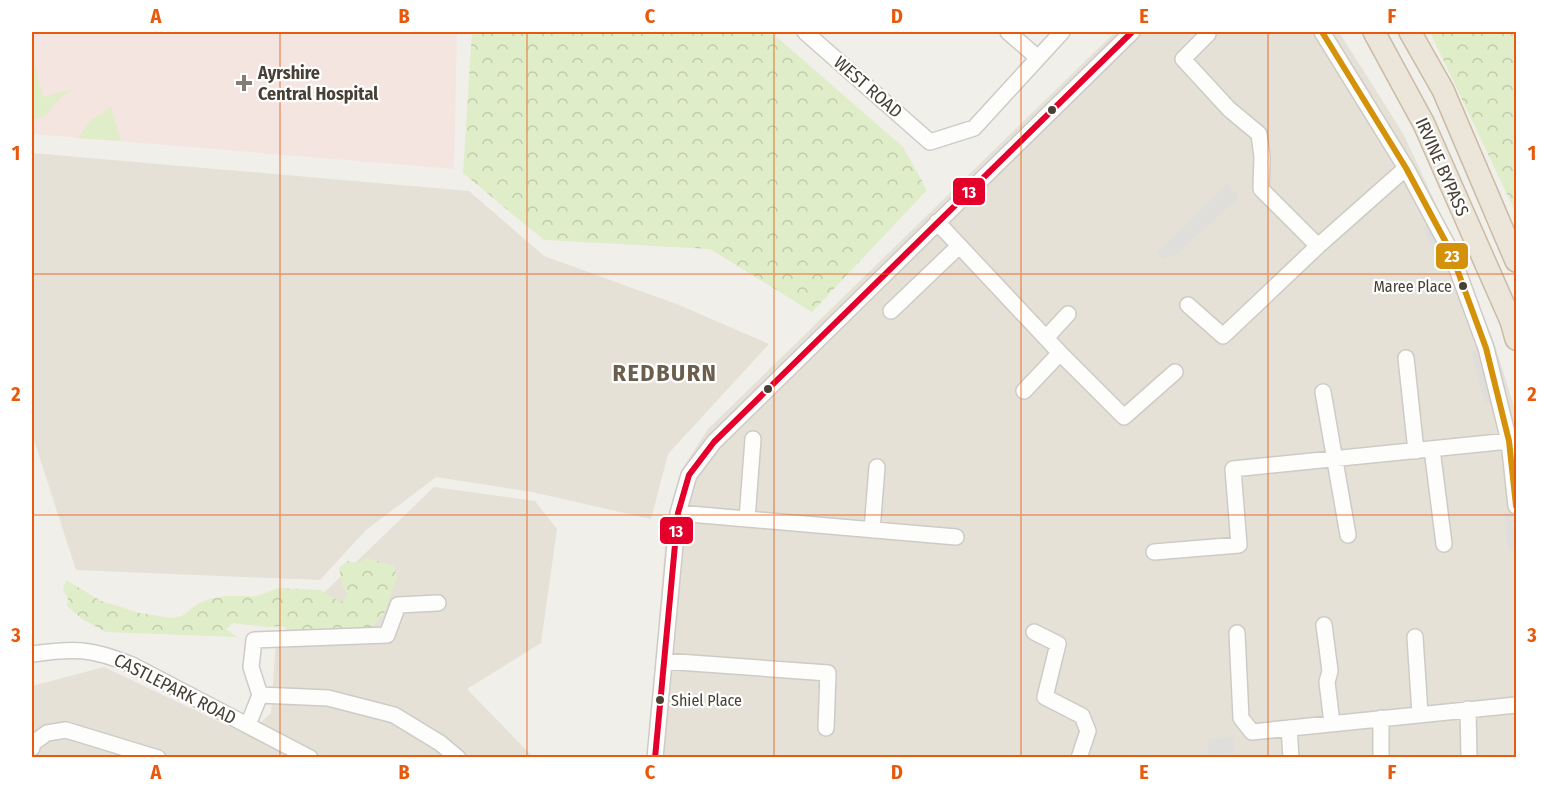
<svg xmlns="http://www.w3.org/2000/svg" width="1548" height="789" font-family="'Fira Sans Condensed',sans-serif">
	<defs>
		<pattern id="forest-crowns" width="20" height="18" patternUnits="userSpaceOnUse" patternTransform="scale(1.5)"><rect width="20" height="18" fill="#dfedc8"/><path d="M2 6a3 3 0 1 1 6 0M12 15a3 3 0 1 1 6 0" fill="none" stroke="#c1ccac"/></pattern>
	</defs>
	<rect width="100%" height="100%" fill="#f1efea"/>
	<path fill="#e6e1d7" d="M1115 32H1339L1404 135 1450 235 1494 342 1516 413V757L647 758 666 535 673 497 682 469 708 429Z
		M32 153 469 191 544 256 679 305 769 344 668 454 651 519 532 492 436 477 366 530 320 580 76 570 32 434Z
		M434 487 535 501 557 529 541 643 467 689 533 757 34 758 32 754V686L104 667 247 735 271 713 276 639Z"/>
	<path fill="#f4e5e1" d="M32 32H457L454 169 32 134Z"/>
	<path fill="#dfedc8" d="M32 55 43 97 73 89C67 93 61 97 56 102 46 113 49 118 32 119Z
		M111 107 121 141 78 138 90 121Z"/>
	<path fill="url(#forest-crowns)" d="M472 32H771L903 147 927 190 812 312 710 249 544 240 463 173Z
		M1430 32 1516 33V213Z
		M367 558 394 566 397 577 384 614 370 629 353 631 332 628 292 631 282 626 267 627 233 623 226 629 237 637 106 632 82 619 67 606 68 598 63 590 66 580 101 601 140 613 171 618 182 616 197 604 210 599 226 596H257L278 588 321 590 340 602 344 600 347 593 343 588 339 568 347 561 359 563Z"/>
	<path fill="#e0deda" d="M1227 184 1239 197 1173 258 1169 254 1163 259 1156 253Z
		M1431 224 1444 253 1436 257 1423 228Z
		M1480 349 1493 402 1485 404 1471 352Z
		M1512 512 1516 549 1508 550 1504 513Z
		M1234 737 1235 753 1208 755 1207 739Z"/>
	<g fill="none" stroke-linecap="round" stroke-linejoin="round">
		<defs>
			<path id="minor" d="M805 32 930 142 974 128 1062 32
				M1008 32 1038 58
				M1322 32 1406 168 1450 250 1486 348 1509 441 1516 506
				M1208 34 1183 59 1229 109 1259 134 1262 157 1261 189 1318 246
				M937 222 1060 353 1124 417 1175 372
				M1188 305 1223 336 1318 246 1406 168
				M891 311 959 246
				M1046 338 1068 314
				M1406 358 1416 451
				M1024 391 1060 353
				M1323 392 1348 535
				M1432 449 1444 544
				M678 513 956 537
				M747 519 753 439
				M872 530 877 467
				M1154 552 1239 545 1233 469 1509 441
				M1324 625 1330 671 1327 682 1332 723
				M1034 632 1058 644 1045 697 1082 716 1088 731 1079 758
				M1237 633 1241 718 1252 732 1516 705
				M1415 637 1420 714
				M32 654C75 648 91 648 132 665L310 758
				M664 661 828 673 826 728
				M260 695 251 667 254 640 387 635 398 605 438 603
				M1468 709 1469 758
				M248 725 260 695 328 698 394 715 440 743 458 758
				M1289 728 1291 758
				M32 748V744L47 733 66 730 158 758
				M655 758 678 513 689 475 714 442 1132 32
				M1381 758V718"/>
			<path id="highway" d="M1374 32 1424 124 1511 321 1516 339
				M1410 32 1443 90 1516 261"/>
		</defs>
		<use href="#minor" stroke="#cecbc6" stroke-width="18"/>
		<use href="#highway" stroke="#cabba4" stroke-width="24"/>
		<use href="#minor" stroke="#fdfdfc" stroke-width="15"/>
		<use href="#highway" stroke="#ece5d9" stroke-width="21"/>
		<defs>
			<path id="bus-1" d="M655 758 678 513 689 475 714 442 1132 32"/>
			<path id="bus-2" d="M1322 32 1406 168 1450 250 1486 348 1509 441 1516 506"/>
		</defs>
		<use href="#bus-1" stroke="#fff" stroke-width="10"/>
		<use href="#bus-2" stroke="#fff" stroke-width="10"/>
		<use href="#bus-1" stroke="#e4002b" stroke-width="6"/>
		<use href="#bus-2" stroke="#d4920b" stroke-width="6"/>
	</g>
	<path fill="none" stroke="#e8590c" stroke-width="1.5" stroke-opacity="0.55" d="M280 32V758M527 32V758M774 32V758M1021 32V758M1268 32V758M32 274H1516M32 515H1516"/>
	<path fill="#837d74" stroke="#fff" stroke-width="2" d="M241 74h6v6h6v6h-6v6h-6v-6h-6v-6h6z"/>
	<g fill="#484035" stroke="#fff" stroke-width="2">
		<circle cx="1052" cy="110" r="5"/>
		<circle cx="1463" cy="286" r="5"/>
		<circle cx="768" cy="389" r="5"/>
		<circle cx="660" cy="700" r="5"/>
	</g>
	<g text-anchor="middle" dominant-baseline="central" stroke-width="4.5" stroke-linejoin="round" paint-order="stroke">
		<g font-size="16" fill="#484035" stroke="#fff" text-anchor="end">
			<text x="1452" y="286">Maree Place</text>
			<text x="671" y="700" text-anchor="start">Shiel Place</text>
		</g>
		<g font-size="18" font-weight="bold" fill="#484035" stroke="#fff" text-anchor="start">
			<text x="258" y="73">Ayrshire<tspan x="258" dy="21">Central Hospital</tspan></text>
		</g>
		<g font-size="18" fill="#484035" stroke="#fff">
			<text transform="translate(868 87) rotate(41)">WEST ROAD</text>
			<text transform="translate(1442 167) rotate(66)">IRVINE BYPASS</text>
			<text transform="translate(175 689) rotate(27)">CASTLEPARK ROAD</text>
		</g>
		<g font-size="24" font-weight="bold" letter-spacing="1.5" fill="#6b5e4c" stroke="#fff">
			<text x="665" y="373">REDBURN</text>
		</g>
	</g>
	<g stroke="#fff" stroke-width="2">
		<rect x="952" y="177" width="34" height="29" rx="6" fill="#e4002b"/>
		<rect x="1435" y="242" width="34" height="28" rx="6" fill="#d4920b"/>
		<rect x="659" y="516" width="35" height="29" rx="6" fill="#e4002b"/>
	</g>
	<g font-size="16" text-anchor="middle" font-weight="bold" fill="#fff">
		<text x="969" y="198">13</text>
		<text x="1452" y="262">23</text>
		<text x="676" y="537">13</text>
	</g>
	<rect width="1548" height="789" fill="none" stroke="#ffffff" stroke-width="66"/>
	<rect x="33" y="33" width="1482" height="723" fill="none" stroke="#e8590c" stroke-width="2"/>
	<g font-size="20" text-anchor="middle" font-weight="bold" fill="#e8590c">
		<text x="156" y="23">A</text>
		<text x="404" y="23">B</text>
		<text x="650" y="23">C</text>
		<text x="897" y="23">D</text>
		<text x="1144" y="23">E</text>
		<text x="1392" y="23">F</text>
		<text x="16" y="160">1</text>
		<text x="1532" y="160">1</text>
		<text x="16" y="401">2</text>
		<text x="1532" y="401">2</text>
		<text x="16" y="642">3</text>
		<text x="1532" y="642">3</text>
		<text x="156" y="779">A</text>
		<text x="404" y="779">B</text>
		<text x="650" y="779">C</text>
		<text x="897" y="779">D</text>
		<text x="1144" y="779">E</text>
		<text x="1392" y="779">F</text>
	</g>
</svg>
